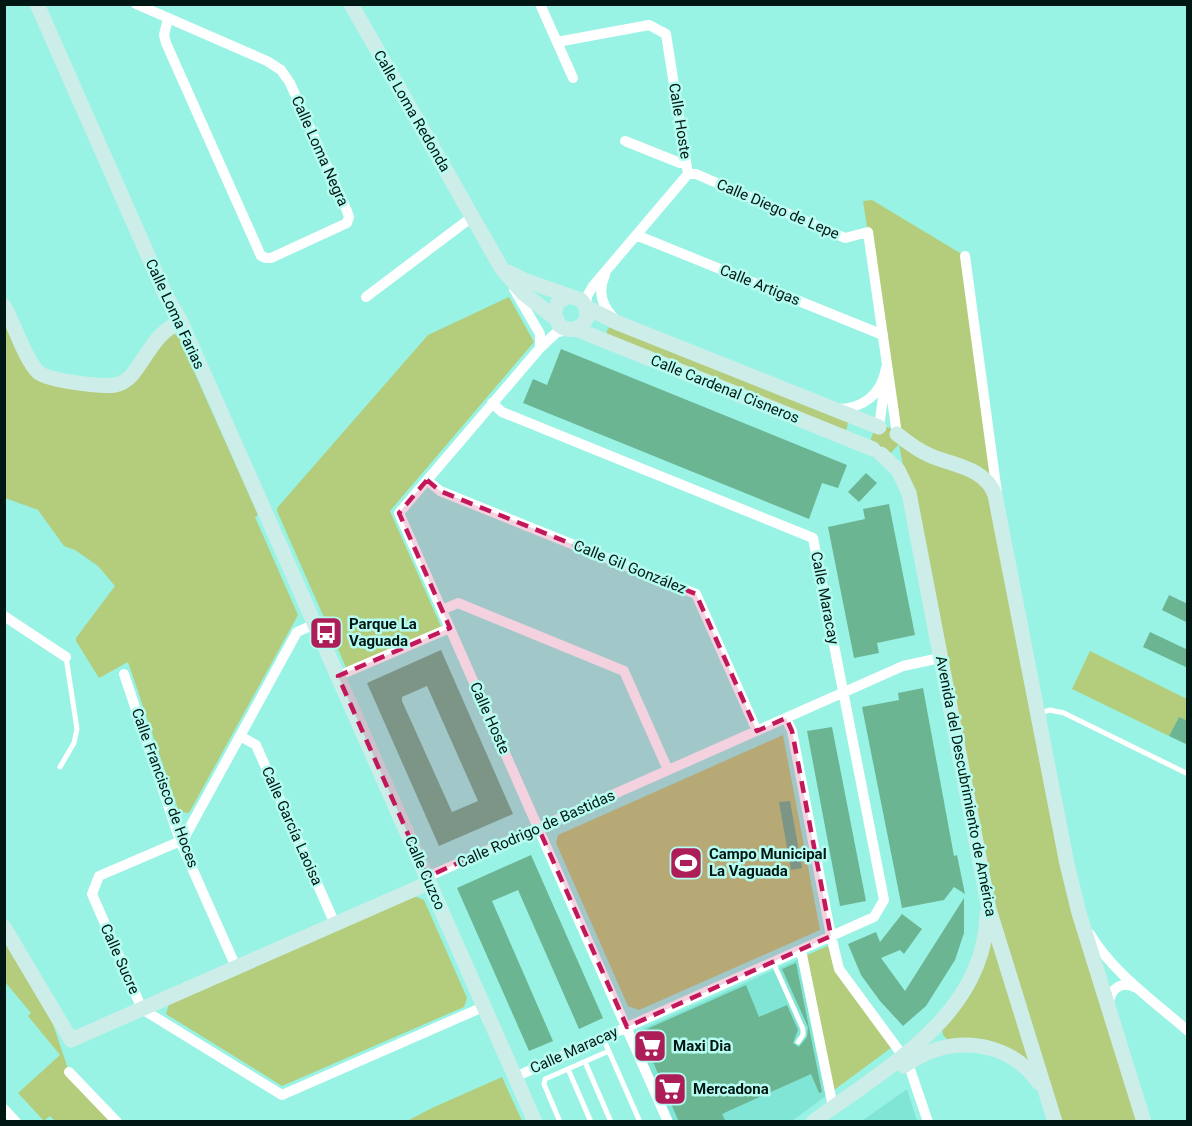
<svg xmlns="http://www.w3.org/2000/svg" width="1192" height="1126" font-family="Roboto,sans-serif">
	<rect width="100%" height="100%" fill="#99f3e4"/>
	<path fill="#81e5d6" d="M803 957 830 1093 792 1121H668L630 1034Z
		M907 1089 917 1121H862Z"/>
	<path fill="#b3cd7c" d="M872 200 965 256 994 464 1067 864 1144 1121H1055L1026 1067 948 1040 943 1035 942 1028 953 1008 987 919 899 444 891 453 871 442C871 432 876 429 885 426L894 430 887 359 863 201Z
		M509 297 534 342 390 511 443 631 348 672 277 511V508L428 335Z
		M4 316 28 366 105 390 166 337 173 333 178 336 258 515 255 517 298 615 189 813 179 812 128 662 99 678 76 641V638L115 586 98 566 75 550 64 546 38 510 5 498Z
		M612 325 848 421 847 428 844 433 607 337V330Z
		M1090 651 1187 699V721L1179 717 1169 736 1072 689Z
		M783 735 820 930 639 1010 628 1006 556 843 558 835Z
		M414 896 424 900 467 998 464 1007 282 1086 166 1014 169 1004Z
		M4 939 51 1018 69 1072 116 1121H55L50 1116 44 1121 18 1093 60 1055 28 1016 31 1013 5 982Z
		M834 943 839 969 895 1045 830 1093 803 957Z
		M502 1077 522 1121H407L432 1108Z"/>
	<path fill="#6cb593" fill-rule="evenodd" d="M561 349 847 465 838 488 822 483 809 519 523 403 533 379 547 385Z
		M866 473 877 483 859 502 848 492Z
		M889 504 915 635 877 643 879 653 854 658 828 527 865 519 863 509Z
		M1169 595 1188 604V623L1162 610Z
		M1150 632 1188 650V668L1143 647Z
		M441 650 513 814 439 846 367 683ZM427 686 478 801 452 812 402 701V697Z
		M923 688 954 856 957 855 965 894 954 887 944 900 902 908 862 707 899 700 898 693Z
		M1179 717 1188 721V745L1169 736Z
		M832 727 866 901 840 906 807 731Z
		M790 801 802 868 791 870 779 802Z
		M531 855 603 1018 579 1029 518 890 492 901 553 1041 529 1051 457 888Z
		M964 898V933L955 960 926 1006 903 1026 880 1001 861 975 848 944 876 932 880 942 902 914 922 929 904 954 900 950 881 958 905 991Z
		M796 963 822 1092 819 1093 811 1074 722 1114 726 1122H679L640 1032 746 985 759 1017 787 1005 798 1030 793 1043 799 1047 807 1037 808 1027 782 969Z"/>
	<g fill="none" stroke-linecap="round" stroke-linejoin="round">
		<path stroke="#fff" stroke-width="5" d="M1040 713 1050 710 1064 713 1188 774
			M60 767 74 743 77 729 66 657
			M773 962 803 1029V1035L798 1042
			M603 1038 640 1122
			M585 1062 611 1122
			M568 1069 591 1122
			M560 1122 544 1084 545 1079 609 1051"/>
		<path stroke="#fff" stroke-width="10" d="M136 4 267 61 281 70 290 83 347 211 349 217 347 223 271 258H266L261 256 166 43 164 35 168 18
			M540 4 573 78
			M557 42 649 25 666 34 688 174
			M625 141 680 163 686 162
			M688 174H696L845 238 868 232 897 434
			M636 235 883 335
			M965 256 997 493
			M605 275C597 292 602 306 614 318
			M514 289 540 334V348
			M366 297 472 217
			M586 307 587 296 593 286 688 174
			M566 330 556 333 540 348 399 513 668 1122
			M492 403 502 412 813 538 884 900 874 917 515 1077
			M837 409C863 409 882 394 886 368
			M879 427 885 383
			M427 480 440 491 696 594 757 731
			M442 610 458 603 624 671 668 770
			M4 616 66 657
			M315 624 297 632 183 840 99 876 92 894 142 1009 282 1095 483 1007
			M124 674 180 841 236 967
			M338 676 450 628
			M786 718 792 731 831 936 839 969 903 1056
			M240 736 256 745 335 924
			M427 877 903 666 940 658
			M1090 934C1112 972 1155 1002 1188 1031
			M801 950 833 1107
			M1109 1004C1110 988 1122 980 1137 988
			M908 1063 928 1122
			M69 1072 117 1122
			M4 1109 16 1122"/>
		<path stroke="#cdede9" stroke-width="15" d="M37 4 165 294 181 322 535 1122
			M351 4 502 269 523 293 554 317
			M508 272 524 280 581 300 586 307 587 318C580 330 570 333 559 325L554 313 558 302 569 296
			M4 306C14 323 25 360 38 372 48 381 102 387 115 385 121 384 127 380 131 376 147 357 156 331 181 322
			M586 307 618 323 879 427
			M576 329 873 449
			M897 434C907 442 917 450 929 455 953 466 985 467 995 495L1067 864 1079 913 1144 1122
			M881 454 898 470 909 493 989 909 1055 1122
			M4 927 71 1040 424 885 427 877
			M904 1066C948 1034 1007 1038 1039 1083
			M813 1122C885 1068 985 1016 987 914"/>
	</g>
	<path fill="#c2185b" fill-opacity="0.2" stroke="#c2185b" stroke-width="4.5" stroke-dasharray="12 8" stroke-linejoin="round" d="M427 480 440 491 696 594 757 731 786 718 792 731 831 936 627 1027 538 827 427 877 338 676 450 628 399 513Z"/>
	<defs>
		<symbol id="bus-square" viewBox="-11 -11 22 22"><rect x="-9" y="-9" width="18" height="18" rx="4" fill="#ad1e58" stroke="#b7fcf1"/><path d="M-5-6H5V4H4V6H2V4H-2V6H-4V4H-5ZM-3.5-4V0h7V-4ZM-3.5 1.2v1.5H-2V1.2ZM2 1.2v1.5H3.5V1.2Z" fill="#fff"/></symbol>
		<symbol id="stadium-square" viewBox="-11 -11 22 22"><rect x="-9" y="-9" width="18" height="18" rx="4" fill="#ad1e58" stroke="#b7fcf1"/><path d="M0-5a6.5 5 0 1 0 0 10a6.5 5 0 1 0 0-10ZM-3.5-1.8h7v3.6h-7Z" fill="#fff"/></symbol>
		<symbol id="supermarket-square" viewBox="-11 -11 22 22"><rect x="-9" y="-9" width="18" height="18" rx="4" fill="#ad1e58" stroke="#b7fcf1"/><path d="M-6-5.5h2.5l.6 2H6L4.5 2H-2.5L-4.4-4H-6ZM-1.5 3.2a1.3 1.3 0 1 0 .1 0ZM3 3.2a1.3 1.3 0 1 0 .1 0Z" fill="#fff"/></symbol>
	</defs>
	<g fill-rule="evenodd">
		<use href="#bus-square" x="307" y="614" width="38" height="38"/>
		<use href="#stadium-square" x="667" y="844" width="38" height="38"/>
		<use href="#supermarket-square" x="631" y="1027" width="38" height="38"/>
		<use href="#supermarket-square" x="651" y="1070" width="38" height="38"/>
	</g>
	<g text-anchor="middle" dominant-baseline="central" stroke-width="5" stroke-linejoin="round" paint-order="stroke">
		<g font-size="15" fill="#001713" stroke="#b7fcf1">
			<text transform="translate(412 111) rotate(60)">Calle Loma Redonda</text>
			<text transform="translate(680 121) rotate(81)">Calle Hoste</text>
			<text transform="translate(320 151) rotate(66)">Calle Loma Negra</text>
			<text transform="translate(778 209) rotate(23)">Calle Diego de Lepe</text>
			<text transform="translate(760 285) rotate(22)">Calle Artigas</text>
			<text transform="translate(175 314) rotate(65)">Calle Loma Farias</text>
			<text transform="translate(725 389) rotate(22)">Calle Cardenal Cisneros</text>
			<text transform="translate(630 567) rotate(22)">Calle Gil González</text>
			<text transform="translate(825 598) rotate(79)">Calle Maracay</text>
			<text transform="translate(490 718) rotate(66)">Calle Hoste</text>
			<text transform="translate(966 786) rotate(79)">Avenida del Descubrimiento de América</text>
			<text transform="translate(165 788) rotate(70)">Calle Francisco de Hoces</text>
			<text transform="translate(292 826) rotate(66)">Calle García Laoisa</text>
			<text transform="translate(536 829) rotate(-24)">Calle Rodrigo de Bastidas</text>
			<text transform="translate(425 873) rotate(66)">Calle Cuzco</text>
			<text transform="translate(120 959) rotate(66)">Calle Sucre</text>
			<text transform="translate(574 1050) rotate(-24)">Calle Maracay</text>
		</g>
		<g font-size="15" font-weight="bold" fill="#001713" stroke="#b7fcf1" text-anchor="start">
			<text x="349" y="624">Parque La<tspan x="349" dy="17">Vaguada</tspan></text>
			<text x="709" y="854">Campo Municipal<tspan x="709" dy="17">La Vaguada</tspan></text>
			<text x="673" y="1046">Maxi Dia</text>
			<text x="693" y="1089">Mercadona</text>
		</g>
	</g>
	<rect width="1192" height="1126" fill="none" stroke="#001713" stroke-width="12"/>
</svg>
